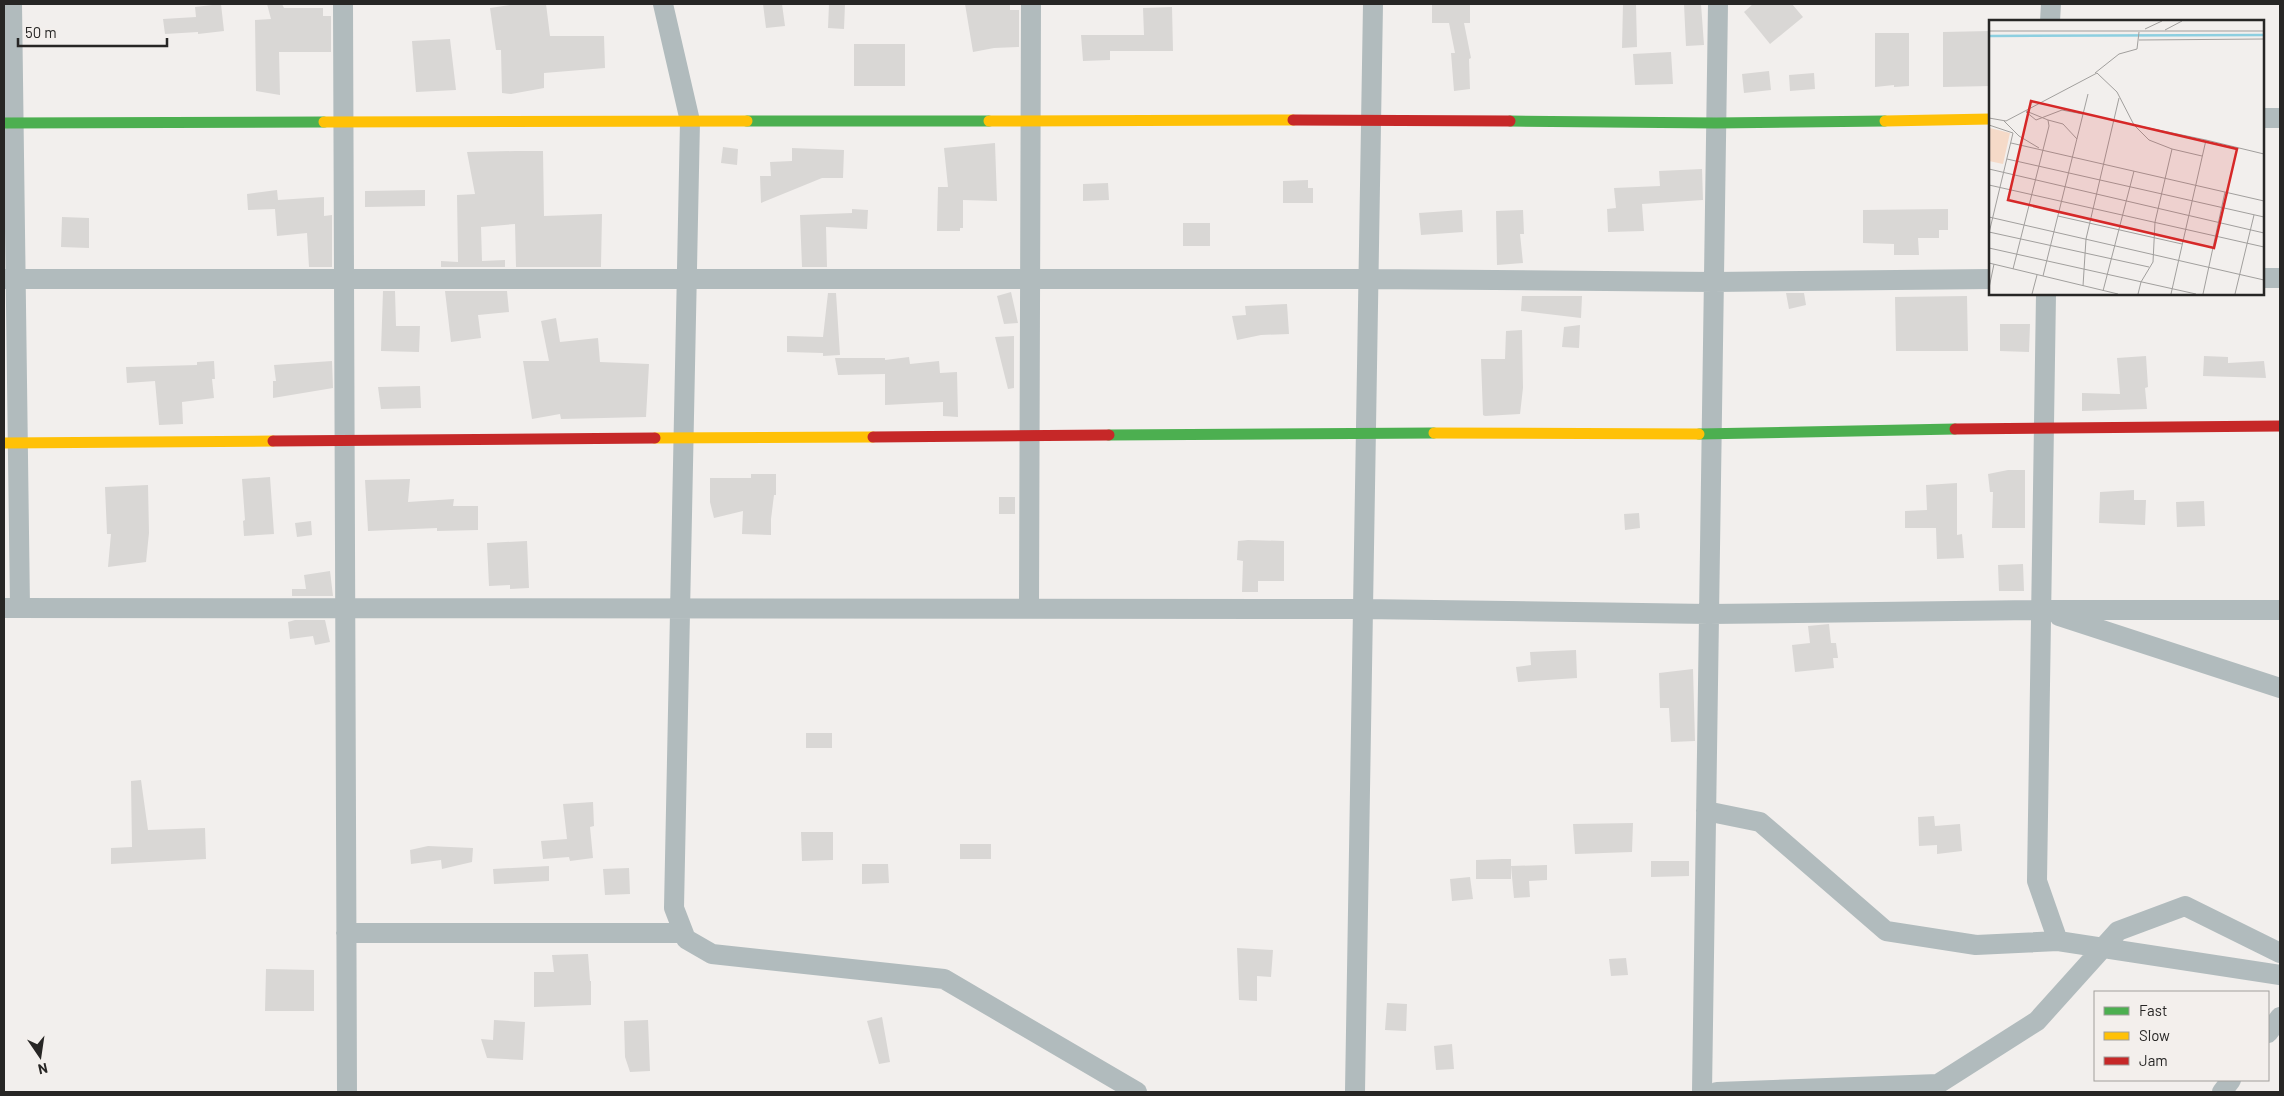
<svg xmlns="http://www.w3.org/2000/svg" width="2284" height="1096" font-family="Barlow,sans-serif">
	<rect width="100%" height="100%" fill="#f2efed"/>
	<path fill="#d9d7d5" d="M221 4 224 31 198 34V32L165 34 163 19 196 17 195 7Z
		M267 4H282L284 8H323V16H331V52H279L280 95 256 91 255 20 271 19Z
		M517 4H546L550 36H604L605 68 544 73V88L511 94 502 93 501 50H496L490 8Z
		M763 4H782L785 26 766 28Z
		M829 4H845L844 29 828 28Z
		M965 4H1010V10H1019V47L994 48 973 52Z
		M1432 4H1470V23H1464L1471 58 1469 59 1470 89 1454 91 1451 53H1455L1449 23H1432Z
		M1623 4H1636L1637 47 1622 48Z
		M1684 4H1701L1704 45 1686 46Z
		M1753 4H1792L1803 17 1770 44 1744 12Z
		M1172 7 1173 51H1110V60L1083 61 1081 35H1144L1143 8Z
		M1990 31V86L1943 87V32Z
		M1875 33H1909V86L1894 87V85L1875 87Z
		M450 39 456 90 416 92 412 41Z
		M854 44H905V86H854Z
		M1671 52 1673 84 1635 85 1633 54Z
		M1769 71 1771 90 1744 93 1742 74Z
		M1814 73 1815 89 1790 91 1789 75Z
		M995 143 997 201 963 200V228H960V231H937L938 187H948L944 148Z
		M723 147 738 149 737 165 721 163Z
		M792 148 844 150 843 178H822L761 203 760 176H771L770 162 792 161Z
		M515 151H543L544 216 602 214 601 267H516L515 224 481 227 482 261 505 260V267H441V261L458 262 457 195 475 194 467 152Z
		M1702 169 1703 200 1642 204 1644 231 1608 232 1607 209 1616 208 1614 188 1660 186 1659 171Z
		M1308 180V188H1313V203H1283V181Z
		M1108 183 1109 200 1083 201V184Z
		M277 190 278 200 324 197V216L332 215V267H309L307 233 277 236 275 209 248 210 247 194Z
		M425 190V206L365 207V191Z
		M852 209 868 210 867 229 826 227 827 267H802L800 215 852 213Z
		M1948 209V230H1939V238H1918L1919 255H1894V244L1863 243V210Z
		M1462 210 1463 232 1421 235 1419 213Z
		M1523 210 1524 234H1520L1523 263 1497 265 1496 211Z
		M62 217 89 218V248L61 247Z
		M1183 223H1210V246H1183Z
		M383 291H395L396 326H420L419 352 381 351Z
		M445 291H507L509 312 478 315 481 338 451 342Z
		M1011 292 1018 323 1004 324 997 296Z
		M828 293H836L840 355 823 356V353L787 352V336L823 337Z
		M1786 293H1804L1806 305 1789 309Z
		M1522 296H1582L1581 318 1521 311Z
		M1967 296 1968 351H1896L1895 297Z
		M1287 304 1289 334 1261 335 1237 340 1232 316 1246 315 1245 306Z
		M556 318 560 342 598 338 600 362 649 364 646 417 561 419 560 414 532 419 523 361H549L541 321Z
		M2000 324H2030L2029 352 2000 351Z
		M1580 325 1579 348 1562 347 1564 327Z
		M1522 330 1523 388 1520 414 1485 416 1483 415 1481 359H1505L1506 331Z
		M1014 336V388L1008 389 995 337Z
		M2146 356 2148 387 2145 388 2147 409 2082 411V393L2120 394 2117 358Z
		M2204 356 2228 357V363L2264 361 2266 378 2203 376Z
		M909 357 910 364 939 361 940 373 957 372 958 417 943 416V402L885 405V374L838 375 835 358H885V360Z
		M214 361 215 379H212L214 398 182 402 183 424 159 425 155 381 127 383 126 367 197 365V362Z
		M332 361 333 388 273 398V381H276L274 365Z
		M420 386 421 408 381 409 378 387Z
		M2008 470H2025V528H1992L1993 492H1990L1988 474Z
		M751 474H776V495H774L771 519V535L742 534 743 511 714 518 710 502V478H751Z
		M270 477 274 534 244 536 243 521 245 520 242 479Z
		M410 479 408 502 454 499 453 506H478V530L437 531V528L368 531 365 480Z
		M1957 483V535L1962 534 1964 558 1937 559 1936 528H1905V511L1927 510 1926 485Z
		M148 485 149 533 146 562 108 567 111 534H107L105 487Z
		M2134 490V500H2146L2145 525 2099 523 2100 492Z
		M999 497H1015V514H999Z
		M2204 501 2205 526 2177 527 2176 502Z
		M1639 513 1640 528 1625 530 1624 514Z
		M311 521 312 535 297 537 295 523Z
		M1248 540 1284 541V581H1258V592H1242L1243 561 1237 560 1238 541Z
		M527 541 529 588 510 589V585L489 586 487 543Z
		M2023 564 2024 591H1999L1998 565Z
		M330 571 333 596H292V589H306L304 575Z
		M295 620H325L330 642 315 645 313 636 290 639 288 622Z
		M1829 624 1831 643H1836L1838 658H1833L1834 668 1795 672 1792 645 1810 643 1808 626Z
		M1576 650 1577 678 1518 682 1516 667 1531 665 1530 652Z
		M1693 669 1695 741 1671 742 1669 708H1660L1659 673Z
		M806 733H832V748H806Z
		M141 780 148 830 205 828 206 859 111 864V848L132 847 131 781Z
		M593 802 594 826 590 827 593 858 570 861 569 857 543 859 541 841 567 839 563 804Z
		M1934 816 1935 826 1960 824 1962 851 1937 854V845L1919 846 1918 817Z
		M1633 823 1632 852 1575 854 1573 824Z
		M801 832H833V860L802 861Z
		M960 844H991V859H960Z
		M428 846 473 848 472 862 442 869 441 860 411 864 410 850Z
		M1502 859H1511V879H1476V860Z
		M1651 861H1689V876L1651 877Z
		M862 864H888L889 883 862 884Z
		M1547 865V880L1529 881 1530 897 1514 898 1511 866Z
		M549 866V881L494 884 493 869Z
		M629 868 630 894 605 895 603 869Z
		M1470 877 1473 899 1452 901 1450 879Z
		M1237 948 1273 950 1271 977 1257 976V1001L1239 1000Z
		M588 954 590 981H591V1005L534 1007V972H554L552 955Z
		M1626 958 1628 975 1611 976 1609 959Z
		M266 969 314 970V1011H265Z
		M1387 1003 1407 1004 1406 1031 1385 1030Z
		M882 1017 890 1062 879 1064 867 1021Z
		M494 1020 525 1022 523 1060 487 1058 481 1039 493 1040Z
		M648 1020 650 1071 630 1072 625 1057 624 1021Z
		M1452 1044 1454 1069 1436 1070 1434 1046Z"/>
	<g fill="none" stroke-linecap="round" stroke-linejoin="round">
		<path stroke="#b1bbbd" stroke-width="20" d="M12 4 20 608
			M343 4 347 1092
			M663 4 690 121 674 908 686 939 712 954 944 979 1137 1092
			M2050 21 2051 4
			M2263 118H2280
			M2263 278H2280
			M4 279H1369L1714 282 1990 279
			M2046 294 2037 881 2058 941 2280 975
			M4 608 1363 609 1709 614 2041 610H2280
			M1029 609 1031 4
			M2059 616 2280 688
			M1706 811 1760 822 1886 931 1976 945 2058 941
			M346 933H683
			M2268 1033 2280 1017
			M1355 1092 1373 4
			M1702 1092 1718 4
			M1717 1092 1938 1084 2037 1021 2118 931 2185 906 2280 953
			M2222 1092 2231 1080"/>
		<path stroke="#4caf50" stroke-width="11" d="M747 121H989
			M1510 121 1716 123 1885 121
			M4 123 324 122
			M1699 434 1955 429
			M1109 435 1434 433"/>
		<path stroke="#ffc107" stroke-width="11" d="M989 121 1293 120
			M1885 121 1990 119
			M324 122 747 121
			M1434 433 1699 434
			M655 438 873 437
			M4 443 273 441"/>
		<path stroke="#c62828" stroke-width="11" d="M1293 120 1510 121
			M1955 429 2280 426
			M873 437 1109 435
			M273 441 655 438"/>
	</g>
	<g transform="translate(1989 20)">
		<rect width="275" height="275" fill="#f2efed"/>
		<path d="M1 108 21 113 14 144 0 141Z" fill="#f5dac8"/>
		<path fill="none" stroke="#8dcfe0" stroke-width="2.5" d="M0 16 275 15"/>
		<path fill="none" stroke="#a19f9d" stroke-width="1" d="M156 9 173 1M176 10 193 1M0 11H275M150 20 275 19M106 53 130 34 148 29 150 12M37 92 47 100 73 90 94 94M0 98 17 101 108 53 128 72 145 105 160 120 183 129 166 202 164 242 152 262 149 274M59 100 74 104 88 119M15 101 30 116 50 128M0 105 24 113 0 213M145 105 217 120 182 274M217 120 275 134M22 123 275 181M183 129 213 136M18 139 275 197M0 149 275 213M0 165 275 227M69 196 193 224M0 197 275 260M0 212 160 247M0 228 207 274M0 243 129 274M24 249 60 106 59 100 37 91M54 256 99 74M94 266 97 219 130 78M0 268 5 244M114 271 145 151M43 274 48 255M214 274 236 172M246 274 265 195"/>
		<path fill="#d62828" fill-opacity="0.15" stroke="#d62828" stroke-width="2.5" d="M42 81 248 129 225 228 19 180Z"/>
		<rect width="275" height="275" fill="none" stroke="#272625" stroke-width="2.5"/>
	</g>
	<rect width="2284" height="1096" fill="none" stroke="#272625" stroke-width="10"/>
	<rect x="2094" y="991" width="175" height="90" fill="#f3efec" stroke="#a19f9c"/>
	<rect x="2104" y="1007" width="25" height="8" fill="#4caf50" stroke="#a19f9c"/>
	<text x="2139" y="1016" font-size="15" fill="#272625">Fast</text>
	<rect x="2104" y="1032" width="25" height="8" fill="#ffc107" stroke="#a19f9c"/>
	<text x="2139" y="1041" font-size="15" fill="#272625">Slow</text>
	<rect x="2104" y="1057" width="25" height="8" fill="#c62828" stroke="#a19f9c"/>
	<text x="2139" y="1066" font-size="15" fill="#272625">Jam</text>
	<g transform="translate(40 1056) rotate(167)" stroke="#f3efec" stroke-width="4" paint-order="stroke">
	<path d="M0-4L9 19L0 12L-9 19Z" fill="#272625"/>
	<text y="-8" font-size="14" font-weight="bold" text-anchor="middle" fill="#272625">N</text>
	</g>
	<path d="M18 38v8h149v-8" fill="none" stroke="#272625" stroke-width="2.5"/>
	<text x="25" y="38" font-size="15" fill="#272625" stroke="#f3efec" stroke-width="4" paint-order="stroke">50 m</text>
</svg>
